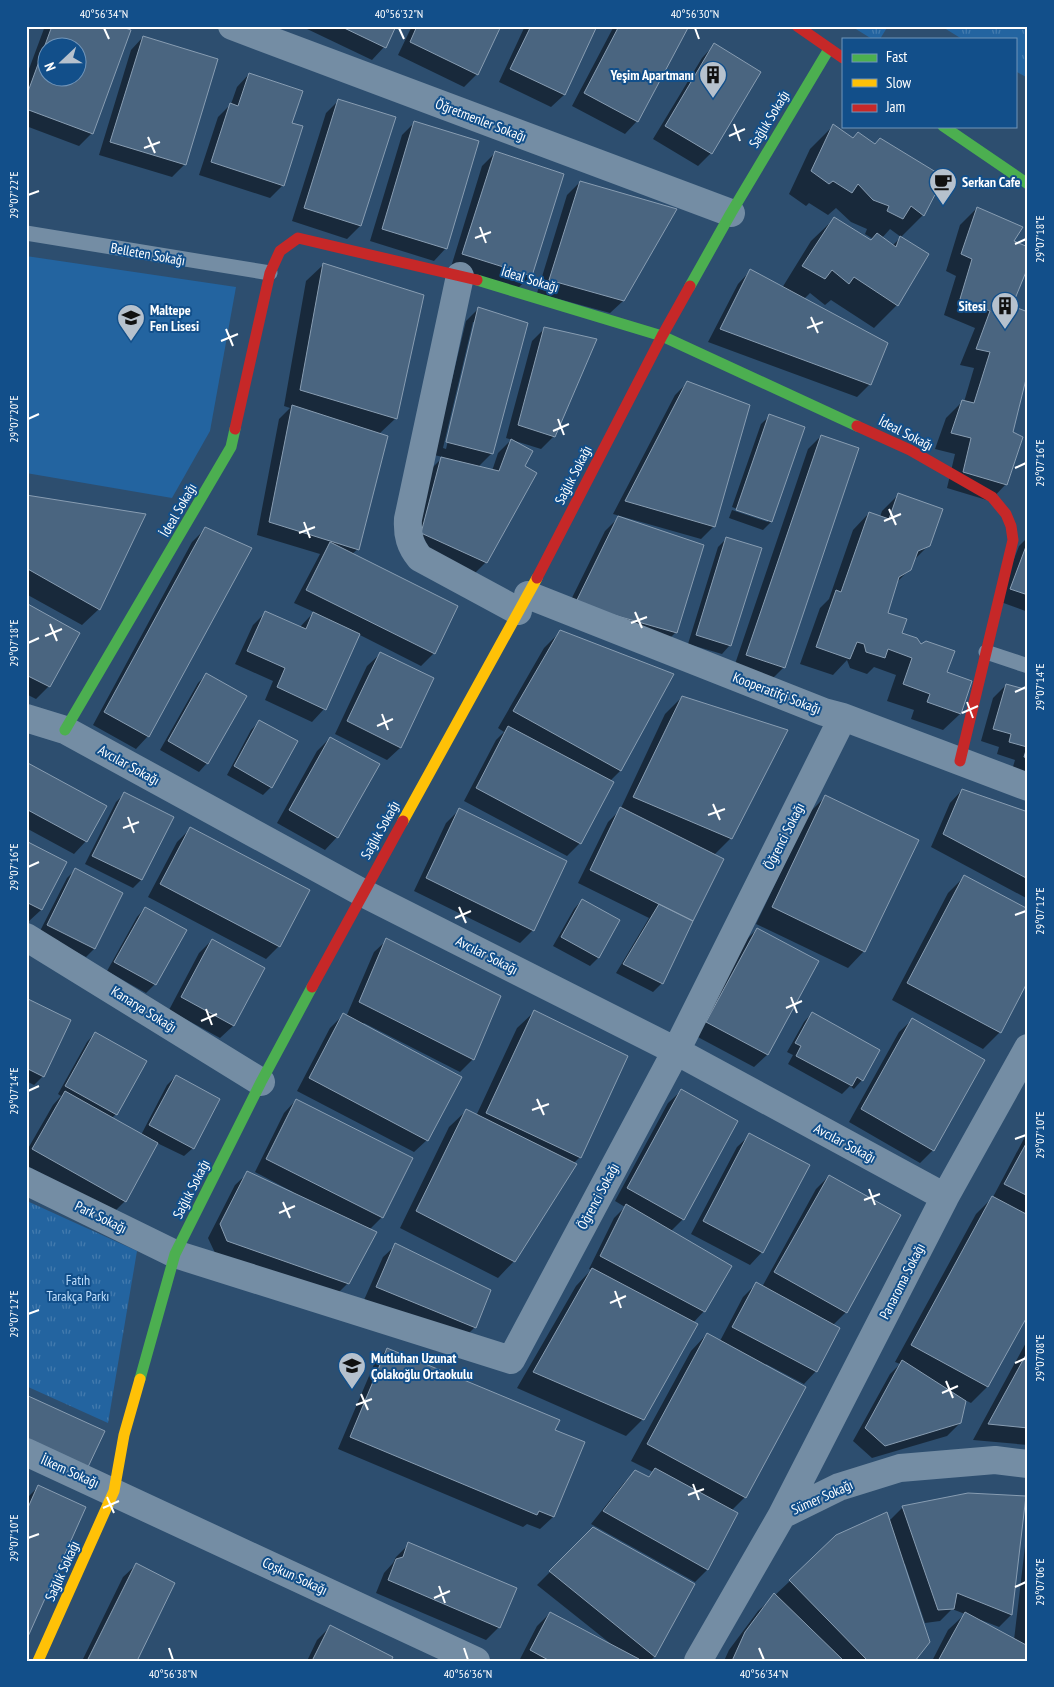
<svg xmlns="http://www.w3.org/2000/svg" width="1054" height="1687" font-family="'PT Sans Narrow',sans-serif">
	<defs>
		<pattern id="park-tufts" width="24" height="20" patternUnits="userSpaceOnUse" patternTransform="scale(1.25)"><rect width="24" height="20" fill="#2364a0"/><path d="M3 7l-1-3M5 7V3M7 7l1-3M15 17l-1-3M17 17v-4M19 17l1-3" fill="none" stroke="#447bae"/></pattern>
	</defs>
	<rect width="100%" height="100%" fill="#2d4e6f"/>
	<path fill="#2364a0" d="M26 256 236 287 210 431 172 498 26 473Z"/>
	<path fill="url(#park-tufts)" d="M851 26H888L880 39H872Z
		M941 26H1028V78L1015 71V39H962Z
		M27 1201 137 1251 108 1423 26 1386Z"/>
	<path fill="#0007" fill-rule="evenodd" d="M45 26H116L92 133 79 146 26 126V77ZM48 48H78V78H48Z
		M272 26H284L280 30Z
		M306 26H394L384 47 372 60 305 28Z
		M412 26H499L477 74 464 87 398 55Z
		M525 26H596L564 95 551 107 499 82Z
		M614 26H687L637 121 625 134 572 106Z
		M143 37 185 164 172 177 99 155 131 50Z
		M714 45 759 72 711 153 698 166 653 139 702 58Z
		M249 74 291 124 301 127 282 186 270 198 199 175 218 117 231 104 237 87Z
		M339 100 394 117 360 226 347 239 292 221 326 113Z
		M414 123 446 248 434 261 370 241 402 135Z
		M833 126 923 215 900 238 928 255 897 305 874 328 831 300 825 305 810 293 804 299 870 384 857 397 708 342 738 284 750 271 782 288 811 241 834 219 871 241 873 239 865 234 867 229 851 222 836 208 828 215 809 203 806 206 789 194 810 149ZM890 229 901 237 892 246 882 238Z
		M495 153 531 276 518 288 451 267 482 166Z
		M580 182 623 301 610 313 537 293 567 195Z
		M977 208 1013 242 1011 306 1028 314V375L1026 374 1011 433 1006 484 990 501 947 488 955 454 935 449 946 418 963 401 964 402 974 368 960 365 975 328 944 315 956 276 946 271 960 225Z
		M323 265 396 418 379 434 358 549 352 554 434 653 421 666 358 634 324 709 312 722 265 700 273 681 235 664 253 625 266 612 300 627 314 612 294 603 320 554 257 535 279 419 290 408 284 406 306 281Z
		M479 308 492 453 478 467 492 471 498 453 511 440 523 467 486 562 473 575 409 546 429 471 443 457 434 455 466 321ZM473 322H476L446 449 443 448Z
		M545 328 554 436 541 449 506 438 532 341Z
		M688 382 714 526 701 539 613 514 675 395Z
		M770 416 804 428 771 522 763 530 729 518 732 510 768 522V520L732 507 761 424Z
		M821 436 784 667 771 680 734 667 808 449Z
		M898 495 929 545 913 561 910 569 896 583 886 613 901 633 946 673 960 714 943 730 911 719 914 710 887 701 896 675 874 667 867 674 850 668 847 660 833 675 800 664 820 608 829 599 853 530 869 513 880 517 882 511Z
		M26 496 99 609 82 625 26 594Z
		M618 518 676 632 663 645 563 616 605 531Z
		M205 529 148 736 136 749 93 725 192 542Z
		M1028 537V612L998 601 1019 546Z
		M727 538 730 645 722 654 688 644 718 547Z
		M26 604 49 686 36 699 26 694Z
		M560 632 672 675 620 771 610 781 580 843 567 856 464 801 496 740 504 732 498 728 544 648Z
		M380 654 432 678 400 748 387 760 335 734 367 666Z
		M206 675 207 763 199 772 160 750 198 683Z
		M1006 685 1028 691V774L1012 770 1015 760 997 754 999 747 981 741 993 698Z
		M682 697 731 838 714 855 662 983 653 992 616 973 649 918 578 883 608 822 620 810 665 714Z
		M260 721 271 787 263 795 227 775 251 730Z
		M330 738 337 837 325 850 277 823 317 751Z
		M26 764 86 841 74 854 26 828Z
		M962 790 1028 813V899L931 847 950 803Z
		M124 794 172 818 141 880 133 888 85 864 116 802Z
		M826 796 864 951 848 968 756 924 809 813Z
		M459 810 533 930 520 943 414 891 446 823Z
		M190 829 279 946 266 959 148 897 177 842Z
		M26 843 65 863 41 910 28 922 26 921Z
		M75 870 122 894 94 949 86 957 39 933 67 878Z
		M964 877 1000 1032 983 1049 892 1000 948 893Z
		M582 900 619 920 598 958 590 966 553 946 574 909Z
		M145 908 155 984 146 993 107 971 137 917Z
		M757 929 817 961 767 1055 754 1067 694 1035 744 942Z
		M212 940 264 969 233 1026 220 1038 169 1010 199 953Z
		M387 940 473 1059 460 1072 364 1023 362 1025 427 1140 414 1152 297 1091 330 1028 343 1015 346 1017 374 952Z
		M26 999 70 1020 43 1076 34 1085 26 1081Z
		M534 1012 580 1157 573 1164 514 1261 498 1278 400 1228 449 1127 466 1111 476 1116 517 1028Z
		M812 1013 862 1080 854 1089 850 1086 842 1094 788 1064 793 1055 787 1052 804 1022Z
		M912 1020 933 1150 920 1163 849 1122 899 1032Z
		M95 1033 116 1114 112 1118 141 1135 167 1085 176 1076 193 1148 184 1156 157 1143 125 1201 112 1214 26 1165V1152L53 1105 61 1096 58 1094 87 1042Z
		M681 1091 736 1121 683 1219 671 1231 704 1311 693 1323 643 1419 626 1436 517 1388 576 1286 591 1270 589 1269 614 1218 625 1207 615 1201 668 1103Z
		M296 1100 382 1217 369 1230 348 1283 335 1296 215 1253 208 1238 235 1185 248 1173 292 1194 293 1192 255 1172 284 1113Z
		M1028 1131V1312L987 1387 971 1403 965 1400 960 1423 947 1436 872 1458 853 1441 890 1374 900 1364 895 1362 976 1214 993 1197Z
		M750 1135 762 1252 750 1265 691 1234 737 1147Z
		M829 1176 899 1216 846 1312 833 1325 816 1371 804 1384 766 1364 745 1497 731 1511 707 1570 695 1582 591 1524 623 1484 635 1471 647 1478 653 1472 631 1461 691 1351 707 1334 720 1341 743 1297 756 1284 762 1287 816 1189Z
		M396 1245 490 1291 474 1328 462 1340 364 1300 383 1257Z
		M1028 1339V1445L973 1440Z
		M387 1349 554 1431 584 1443 553 1517 540 1529 527 1524 523 1527 338 1449 375 1362Z
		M38 1487 26 1638V1499Z
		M1025 1497 1011 1615 999 1627 981 1620V1622L1014 1640 1028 1521V1661H932L948 1630 965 1614 952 1609 940 1621 925 1623 905 1564 903 1565 914 1661H724L729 1650 758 1611 790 1581 889 1521 903 1507Z
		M593 1529 693 1584 654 1657 650 1661H519L537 1626 550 1613 611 1644 537 1585Z
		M409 1544 499 1627 486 1640 376 1593 384 1573 393 1563 396 1557Z
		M136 1565 135 1661H82L123 1577Z
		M330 1627 389 1661H307L317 1640Z"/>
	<path fill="#4a6580" stroke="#889db2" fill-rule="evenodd" d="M52 26H120L131 30 93 134 26 109V97ZM48 48H78V78H48Z
		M340 26H396L386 48Z
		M417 26H501L478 75 410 42Z
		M531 26H597L565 95 510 69Z
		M619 26H689L638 122 584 93Z
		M143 36 218 59 186 165 110 142Z
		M714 43 761 72 712 154 665 126Z
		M249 73 303 91 292 123 303 126 284 186 211 162 230 103 238 106Z
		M338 99 396 117 361 226 304 208Z
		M414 121 479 141 447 249 382 229Z
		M833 124 853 138 858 132 875 144 880 138 944 177 924 216 911 206 903 219 887 211 889 206 873 200 858 184 852 193 833 181 829 184 811 171Z
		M495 151 564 174 532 276 462 254Z
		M580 181 677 209 624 301 549 280Z
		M977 207 1023 227 1014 241 1028 247V267L1012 306 1028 312V371L1013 432 1023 437 1007 485 963 472 971 438 951 433 962 400 974 403 990 352 976 349 990 311 960 299 972 259 961 254Z
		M834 217 871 240 877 233 896 247 900 236 929 254 898 306 854 277 849 284 832 270 825 279 802 266Z
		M323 263 424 295 397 419 300 390Z
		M750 269 888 343 871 385 720 329Z
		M478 307 528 323 493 454 446 442Z
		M544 327 597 339 555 437 518 425Z
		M687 381 750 405 715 527 625 501Z
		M292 405 388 436 359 550 269 522Z
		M769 414 805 427 772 522 736 510Z
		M821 435 859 448 785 668 746 655Z
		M511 439 533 451 525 466 537 473 487 563 421 533 441 457 499 471Z
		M898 493 943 509 930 546 918 551 911 570 899 577 888 613 907 619 902 633 917 638 921 644 926 641 955 651 947 672 972 681 961 714 927 702 930 694 903 684 912 658 888 649 885 658 866 652 864 644 857 642 850 659 816 647 836 590 841 592 869 512 889 519Z
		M26 495 146 514 100 610 26 568Z
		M618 516 704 545 677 633 575 604Z
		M205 527 252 548 149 737 104 712Z
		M726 537 762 548 731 646 696 635Z
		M1028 541V595L1010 589Z
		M330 542 458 606 435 654 306 590Z
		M26 603 80 633 50 687 26 675Z
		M265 611 306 629 313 612 360 634 326 710 277 687 285 668 247 651Z
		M560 630 674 674 621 771 513 711Z
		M380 652 434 678 401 748 347 721Z
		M206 673 247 696 208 764 168 741Z
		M1006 684 1028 690V758L1024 757 1027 747 1009 742 1011 734 993 729Z
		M682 696 788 730 732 839 633 797Z
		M259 720 298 741 272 788 234 766Z
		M508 726 614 782 581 844 476 788Z
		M330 737 380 764 338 838 289 810Z
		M26 762 107 806 87 842 26 809Z
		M962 789 1028 812V879L943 834Z
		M124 792 174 817 142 880 92 856Z
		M825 795 919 840 865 952 772 907Z
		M620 807 724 859 693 921 590 870Z
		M459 808 567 861 534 931 426 878Z
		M190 827 310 890 280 947 160 884Z
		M26 841 67 862 42 910 26 902Z
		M75 868 123 893 95 949 47 925Z
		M964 875 1028 909V981L1001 1033 907 983Z
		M582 899 620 920 599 958 561 937Z
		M659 904 693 921 663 984 623 964Z
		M145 907 187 930 156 985 114 962Z
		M757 928 819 961 768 1055 706 1022Z
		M386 938 501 996 474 1060 359 1002Z
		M212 939 265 968 234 1026 181 997Z
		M26 998 71 1020 44 1077 26 1068Z
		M534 1010 628 1056 581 1158 486 1113Z
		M812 1012 880 1050 863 1081 857 1077 852 1086 796 1056 801 1046 795 1043Z
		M343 1013 462 1077 428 1141 309 1078Z
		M912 1018 985 1060 934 1151 861 1109Z
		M95 1032 147 1061 117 1115 65 1086Z
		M176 1075 220 1099 194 1149 149 1125Z
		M681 1089 738 1121 684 1220 627 1188Z
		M65 1091 158 1143 126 1202 32 1149Z
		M296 1099 413 1158 383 1218 266 1159Z
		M466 1109 577 1164 515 1262 416 1211Z
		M749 1133 810 1165 763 1253 703 1221Z
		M1028 1140V1196L1004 1184Z
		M247 1171 377 1232 349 1284 227 1241 220 1224Z
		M829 1175 901 1215 847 1313 774 1272Z
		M992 1196 1028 1215V1315L988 1387 911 1345Z
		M626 1204 732 1266 705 1312 600 1256Z
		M395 1243 491 1290 476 1328 376 1287Z
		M592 1268 698 1324 644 1420 533 1372Z
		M756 1282 840 1328 817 1372 732 1327Z
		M707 1333 806 1387 746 1498 647 1444Z
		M387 1348 560 1420 555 1430 585 1442 554 1517 539 1511 537 1515 350 1437Z
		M1028 1351V1428L988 1424Z
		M902 1360 966 1401 961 1423 885 1446 865 1428Z
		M26 1395 105 1431 88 1467 26 1438Z
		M655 1468 738 1513 708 1570 603 1511 635 1470 649 1477Z
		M38 1485 86 1507 26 1641V1512Z
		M968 1493 1026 1496 1012 1615 957 1593 954 1609 938 1610 902 1506Z
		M887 1512 930 1642 915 1661H868L789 1580 836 1535Z
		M593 1527 695 1584 655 1657 549 1571Z
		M408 1542 517 1588 500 1628 388 1580 396 1559 403 1557Z
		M136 1563 175 1583 137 1661H87Z
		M774 1593 844 1661H732L745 1632Z
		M550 1612 639 1659 638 1661H550L530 1650Z
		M965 1612 1028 1646V1661H938Z
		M330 1625 393 1657 391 1661H312Z"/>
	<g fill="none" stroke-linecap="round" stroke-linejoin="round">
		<path stroke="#748da4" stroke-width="15" d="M26 233 270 273
			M986 652 1028 666"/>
		<path stroke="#748da4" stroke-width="28" d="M232 26 731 213
			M460 276 408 519C407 535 410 546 420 558L518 611
			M528 595 824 712 843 717 1028 787
			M26 718 65 730 363 893 676 1051 945 1197
			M26 937 261 1082
			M26 1181 175 1254 511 1360 676 1051 843 717
			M26 1452 476 1661
			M782 1515 945 1197 1028 1048
			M698 1661 782 1515 839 1487 900 1468 995 1460 1028 1464"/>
		<path stroke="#4caf50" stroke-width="11" d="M943 126 1028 184
			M477 280 662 336 857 426
			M690 286 731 213 829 49
			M65 730 231 447 235 429
			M140 1379 175 1254 261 1082 312 987"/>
		<path stroke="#ffc107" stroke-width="11" d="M403 821 537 578
			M38 1661 114 1491 124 1435 140 1379"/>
		<path stroke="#c62828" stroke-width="11" d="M797 26 843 58
			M857 426 910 450 992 497 1006 514 1011 526 1013 540 960 761
			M235 429 270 273 280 251 298 238 477 280
			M537 578 662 336 690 286
			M312 987 403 821"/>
	</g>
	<path fill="none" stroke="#fff" stroke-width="2" d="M104 28 109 39M399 28 404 39M695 28 699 39M734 124 740 141M729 136 745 129M148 137 155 153M144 148 160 142M28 195 39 191M480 227 486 243M475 238 491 232M1015 244 1026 239M811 317 818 333M807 328 823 322M226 329 233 346M221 341 238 334M28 419 39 414M558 419 564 435M553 431 569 424M1015 468 1026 463M889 509 896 525M884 521 901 514M304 522 310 538M299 533 315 527M635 612 642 628M631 623 647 617M50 624 57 641M45 636 62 629M28 643 39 638M1015 692 1026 687M967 702 973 718M962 713 978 706M382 714 388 730M377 726 393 719M713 804 720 820M708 815 725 809M128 817 134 833M123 828 139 822M28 867 39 862M459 907 466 923M1015 915 1026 911M455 918 471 911M791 997 797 1013M786 1008 802 1001M206 1009 212 1025M201 1021 217 1014M28 1091 39 1086M537 1099 544 1115M532 1110 549 1104M1015 1139 1026 1135M869 1189 875 1205M864 1200 880 1194M283 1202 290 1218M279 1213 295 1206M615 1291 621 1308M610 1303 626 1296M28 1314 39 1310M1015 1363 1026 1358M946 1381 953 1398M942 1393 958 1386M361 1394 368 1410M356 1405 372 1399M693 1484 699 1500M688 1495 704 1489M107 1497 114 1513M103 1508 119 1501M28 1538 39 1534M439 1586 445 1603M1015 1587 1026 1582M434 1598 450 1591M169 1648 173 1660M464 1648 468 1660M759 1648 764 1660"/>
	<defs>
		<symbol id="building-pin" viewBox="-11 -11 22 30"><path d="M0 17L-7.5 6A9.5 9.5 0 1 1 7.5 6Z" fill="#b6c1cd" stroke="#124f8a"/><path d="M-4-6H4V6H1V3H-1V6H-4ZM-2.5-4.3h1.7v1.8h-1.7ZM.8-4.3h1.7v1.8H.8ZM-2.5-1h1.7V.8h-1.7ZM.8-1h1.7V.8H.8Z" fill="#111"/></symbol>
		<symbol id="cafe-pin" viewBox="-11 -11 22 30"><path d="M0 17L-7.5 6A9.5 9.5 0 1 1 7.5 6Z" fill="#b6c1cd" stroke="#124f8a"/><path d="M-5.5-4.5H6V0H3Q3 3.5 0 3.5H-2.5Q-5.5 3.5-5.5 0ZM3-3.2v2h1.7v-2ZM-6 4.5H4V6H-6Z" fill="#111"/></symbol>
		<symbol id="school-pin" viewBox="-11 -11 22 30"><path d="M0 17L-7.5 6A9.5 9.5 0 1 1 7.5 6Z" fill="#b6c1cd" stroke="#124f8a"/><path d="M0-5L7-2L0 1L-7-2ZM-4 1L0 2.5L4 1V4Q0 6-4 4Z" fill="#111"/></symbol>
	</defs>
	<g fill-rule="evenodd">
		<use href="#building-pin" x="697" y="59" width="32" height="43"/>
		<use href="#cafe-pin" x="927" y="166" width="32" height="43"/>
		<use href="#building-pin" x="989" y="290" width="32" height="43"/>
		<use href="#school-pin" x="115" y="302" width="32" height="43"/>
		<use href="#school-pin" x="336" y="1350" width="32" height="43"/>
	</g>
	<g text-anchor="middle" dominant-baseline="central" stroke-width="4" stroke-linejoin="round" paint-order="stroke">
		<g font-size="14" font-weight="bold" fill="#fff" stroke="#124f8a" text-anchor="start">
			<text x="694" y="75" text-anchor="end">Yeşim Apartmanı</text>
			<text x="962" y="182">Serkan Cafe</text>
			<text x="986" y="306" text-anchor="end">Sitesi</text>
			<text x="150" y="310">Maltepe<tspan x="150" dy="16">Fen Lisesi</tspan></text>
			<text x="371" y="1358">Mutluhan Uzunat<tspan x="371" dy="16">Çolakoğlu Ortaokulu</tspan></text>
		</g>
		<g font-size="14" fill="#fff" stroke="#124f8a">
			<text transform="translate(769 119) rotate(-59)">Sağlık Sokağı</text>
			<text transform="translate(481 120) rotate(21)">Öğretmenler Sokağı</text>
			<text transform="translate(148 254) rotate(10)">Belleten Sokağı</text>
			<text transform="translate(530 279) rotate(17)">İdeal Sokağı</text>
			<text transform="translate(906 433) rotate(27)">İdeal Sokağı</text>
			<text transform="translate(573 475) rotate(-63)">Sağlık Sokağı</text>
			<text transform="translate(178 510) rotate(-60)">İdeal Sokağı</text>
			<text transform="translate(777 693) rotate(21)">Kooperatifçi Sokağı</text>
			<text transform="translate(129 765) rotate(29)">Avcılar Sokağı</text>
			<text transform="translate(380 830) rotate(-61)">Sağlık Sokağı</text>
			<text transform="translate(784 836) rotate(-63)">Öğrenci Sokağı</text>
			<text transform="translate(487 955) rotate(27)">Avcılar Sokağı</text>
			<text transform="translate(144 1009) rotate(32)">Kanarya Sokağı</text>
			<text transform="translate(845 1143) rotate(28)">Avcılar Sokağı</text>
			<text transform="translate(191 1189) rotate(-63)">Sağlık Sokağı</text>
			<text transform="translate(598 1196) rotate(-62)">Öğrenci Sokağı</text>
			<text transform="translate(101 1217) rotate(26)">Park Sokağı</text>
			<text transform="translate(902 1281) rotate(-63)">Panaroma Sokağı</text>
			<text transform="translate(70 1471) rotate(24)">İlkem Sokağı</text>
			<text transform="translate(822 1497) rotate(-24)">Sümer Sokağı</text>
			<text transform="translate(62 1571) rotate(-66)">Sağlık Sokağı</text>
			<text transform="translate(295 1576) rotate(25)">Coşkun Sokağı</text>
		</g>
		<g font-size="14" fill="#c0dffc" stroke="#124f8a">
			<text x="78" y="1280">Fatıh<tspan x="78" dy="16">Tarakça Parkı</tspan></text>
		</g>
	</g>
	<rect width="1054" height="1687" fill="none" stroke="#124f8a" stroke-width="55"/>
	<rect x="842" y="38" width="175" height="90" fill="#124f8a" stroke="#7195b9"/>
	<rect x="852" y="54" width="25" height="8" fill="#4caf50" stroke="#7195b9"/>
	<text x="886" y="62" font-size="15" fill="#ffffff">Fast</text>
	<rect x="852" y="79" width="25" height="8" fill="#ffc107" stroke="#7195b9"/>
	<text x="886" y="88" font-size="15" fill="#ffffff">Slow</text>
	<rect x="852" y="104" width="25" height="8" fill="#c62828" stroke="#7195b9"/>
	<text x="886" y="112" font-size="15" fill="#ffffff">Jam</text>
	<g transform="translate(62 62) rotate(248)"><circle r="24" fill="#124f8a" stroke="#7195b9"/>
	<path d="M0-4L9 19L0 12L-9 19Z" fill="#b6c1cd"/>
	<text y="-8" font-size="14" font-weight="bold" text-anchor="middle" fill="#ffffff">N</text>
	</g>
	<rect x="28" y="28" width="998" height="1632" fill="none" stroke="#fff" stroke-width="2"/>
	<g font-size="12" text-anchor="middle" fill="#fff">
		<text x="104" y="18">40°56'34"N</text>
		<text x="399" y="18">40°56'32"N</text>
		<text x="695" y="18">40°56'30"N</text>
		<text transform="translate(14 195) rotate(-90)" y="4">29°07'22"E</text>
		<text transform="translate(1040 239) rotate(-90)" y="4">29°07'18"E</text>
		<text transform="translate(14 419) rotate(-90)" y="4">29°07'20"E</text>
		<text transform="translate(1040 463) rotate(-90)" y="4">29°07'16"E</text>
		<text transform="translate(14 643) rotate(-90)" y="4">29°07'18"E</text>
		<text transform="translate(1040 687) rotate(-90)" y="4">29°07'14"E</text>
		<text transform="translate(14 867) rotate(-90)" y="4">29°07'16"E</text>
		<text transform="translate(1040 911) rotate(-90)" y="4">29°07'12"E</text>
		<text transform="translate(14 1091) rotate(-90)" y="4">29°07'14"E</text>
		<text transform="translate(1040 1135) rotate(-90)" y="4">29°07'10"E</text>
		<text transform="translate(14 1314) rotate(-90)" y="4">29°07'12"E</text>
		<text transform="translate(1040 1358) rotate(-90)" y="4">29°07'08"E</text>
		<text transform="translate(14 1538) rotate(-90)" y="4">29°07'10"E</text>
		<text transform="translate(1040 1582) rotate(-90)" y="4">29°07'06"E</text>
		<text x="173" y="1678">40°56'38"N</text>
		<text x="468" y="1678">40°56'36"N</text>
		<text x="764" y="1678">40°56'34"N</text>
	</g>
</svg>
